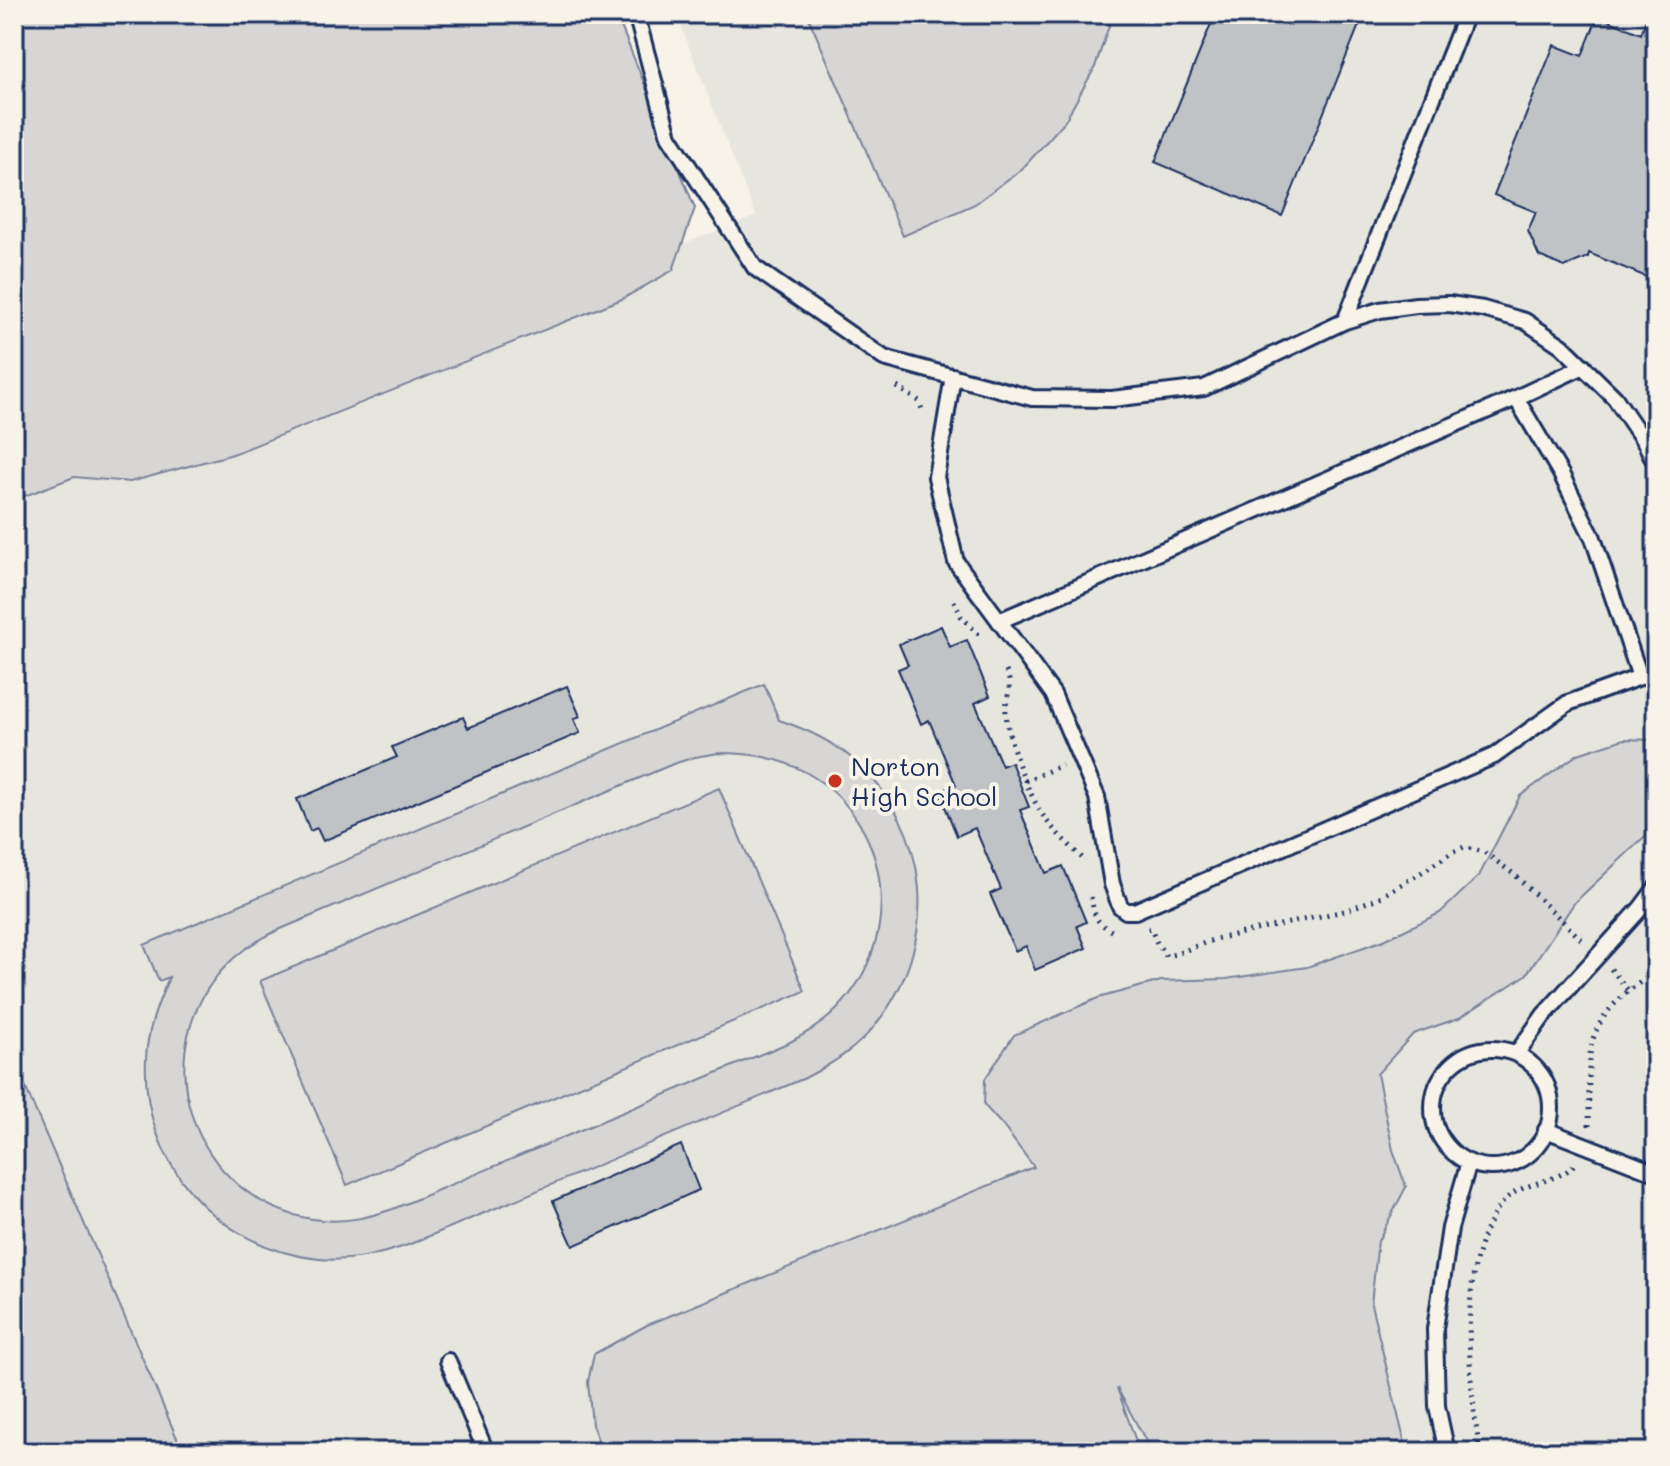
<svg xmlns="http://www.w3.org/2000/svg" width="1670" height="1466" font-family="Mali,sans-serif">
	<rect width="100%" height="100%" fill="#f7f3e8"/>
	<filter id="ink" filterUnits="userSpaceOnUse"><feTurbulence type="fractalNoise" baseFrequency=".0125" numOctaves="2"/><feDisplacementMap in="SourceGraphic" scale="16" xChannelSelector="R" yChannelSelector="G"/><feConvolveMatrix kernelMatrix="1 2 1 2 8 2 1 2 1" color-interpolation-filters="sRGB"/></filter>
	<g filter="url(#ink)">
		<path fill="#e6e5de" d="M676 14H1656V1452H183L14 1061V500L756 216Z"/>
		<path fill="#d7d6d4" stroke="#798299" stroke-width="2" fill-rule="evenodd" d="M14 14H616L695 208 673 270 622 299 233 454 130 482 74 477 14 500Z
			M807 14H1113L1095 67 1065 121 1023 168 975 204 903 236Z
			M764 684 779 720C806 729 832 741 854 760 932 828 941 942 877 1023 858 1048 832 1064 805 1078L408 1245C379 1255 350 1262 319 1259 216 1248 141 1162 146 1059 147 1030 158 1003 169 977L159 981 144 945ZM718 753C750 753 779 757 807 773 896 823 905 948 831 1015 819 1026 805 1034 790 1042L393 1209C369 1217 346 1223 321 1220 191 1206 137 1046 234 958 247 946 261 939 276 931L673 764 695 757Z
			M1624 739 1654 740 1656 750V826L1575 902 1526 975 1459 1018 1413 1034 1377 1074 1393 1150 1406 1187 1378 1241 1371 1304 1407 1452H1152L1117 1388 1136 1441 1133 1452H603L592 1425 588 1382 594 1354 647 1325 1034 1167 1003 1126 984 1105 985 1079 1014 1035 1098 998 1161 981 1226 979 1307 967 1384 940 1440 913 1479 876 1520 796 1578 754Z
			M719 788 805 991 347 1185 260 981Z
			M14 1061 183 1452H14Z"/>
		<path fill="#c0c3c5" stroke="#1b2f5e" stroke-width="2" d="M1215 14H1331L1359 25 1282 216 1155 162Z
			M1648 14H1656V281L1589 253 1588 257 1564 267 1539 256 1528 231 1536 212 1494 195 1554 45 1582 56 1598 16 1641 34Z
			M941 626 950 647 967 640 990 696 975 703 1002 766 1011 762 1029 807 1020 810 1046 873 1063 866 1086 922 1077 926 1086 948 1035 970 1026 946 1015 951 990 894 1001 889 975 828 957 836 939 792 956 785 929 720 921 724 898 669 908 665 899 644Z
			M567 686 580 716 574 719 580 733 323 841 317 828 310 831 297 799 397 757 392 747 463 717 468 728Z
			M681 1145 699 1190 573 1246 553 1201Z"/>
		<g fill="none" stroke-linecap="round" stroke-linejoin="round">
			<defs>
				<path id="lane" d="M636 14 669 136 755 268 884 358 1032 398 1112 399 1204 388 1345 321 1380 310 1416 305 1449 304 1483 309 1525 321 1562 346 1615 398 1646 444 1656 465
					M1345 321 1466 14
					M1584 366 1516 398 1561 474 1593 538 1640 677
					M953 376 936 477 956 562 1053 694 1097 797 1112 884 1120 906 1126 911H1135L1494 756 1568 703 1640 677 1656 676
					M999 621 1516 398
					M1433 1108a59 59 0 1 1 118 0a59 59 0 1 1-118 0Z
					M1517 1053 1544 1015 1641 908 1656 888
					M1546 1130 1656 1173
					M448 1361 486 1452
					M1447 1452 1437 1406 1435 1329 1450 1228 1469 1162"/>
			</defs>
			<use href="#lane" stroke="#1b2f5e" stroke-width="20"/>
			<path stroke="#1b2f5e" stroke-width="5" stroke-dasharray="2 6" stroke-linecap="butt" d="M897 387 919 401 923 412
				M954 601 961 616 981 637
				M1006 671C1014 687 1005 697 1006 714 1008 741 1027 791 1042 814 1053 831 1070 845 1084 860
				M1025 781 1062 765
				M1091 897C1095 918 1095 922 1115 933
				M1148 929H1151L1157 943 1166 956 1176 954 1215 939 1344 911 1378 898 1416 876 1453 852 1464 847 1484 852 1515 875 1584 942
				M1611 969 1628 990
				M1589 1126C1590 1101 1586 1062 1593 1039 1603 1008 1630 988 1656 972
				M1480 1452C1469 1384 1454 1251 1507 1198 1523 1182 1568 1180 1575 1162"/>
			<use href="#lane" stroke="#f7f3e8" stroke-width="14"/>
		</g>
	</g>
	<circle fill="#c8321e" stroke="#f7f3e8" stroke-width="3" cx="835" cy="781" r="8"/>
	<g text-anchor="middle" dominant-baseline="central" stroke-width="8" stroke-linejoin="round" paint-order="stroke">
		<g font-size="26" fill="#1b2f5e" stroke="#f7f3e8" text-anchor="start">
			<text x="851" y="766">Norton<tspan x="851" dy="30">High School</tspan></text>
		</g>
	</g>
	<rect width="1670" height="1466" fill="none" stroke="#f7f3e8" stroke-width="48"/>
	<rect x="24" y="24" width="1622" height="1418" fill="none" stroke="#1b2f5e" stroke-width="3" filter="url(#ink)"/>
</svg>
